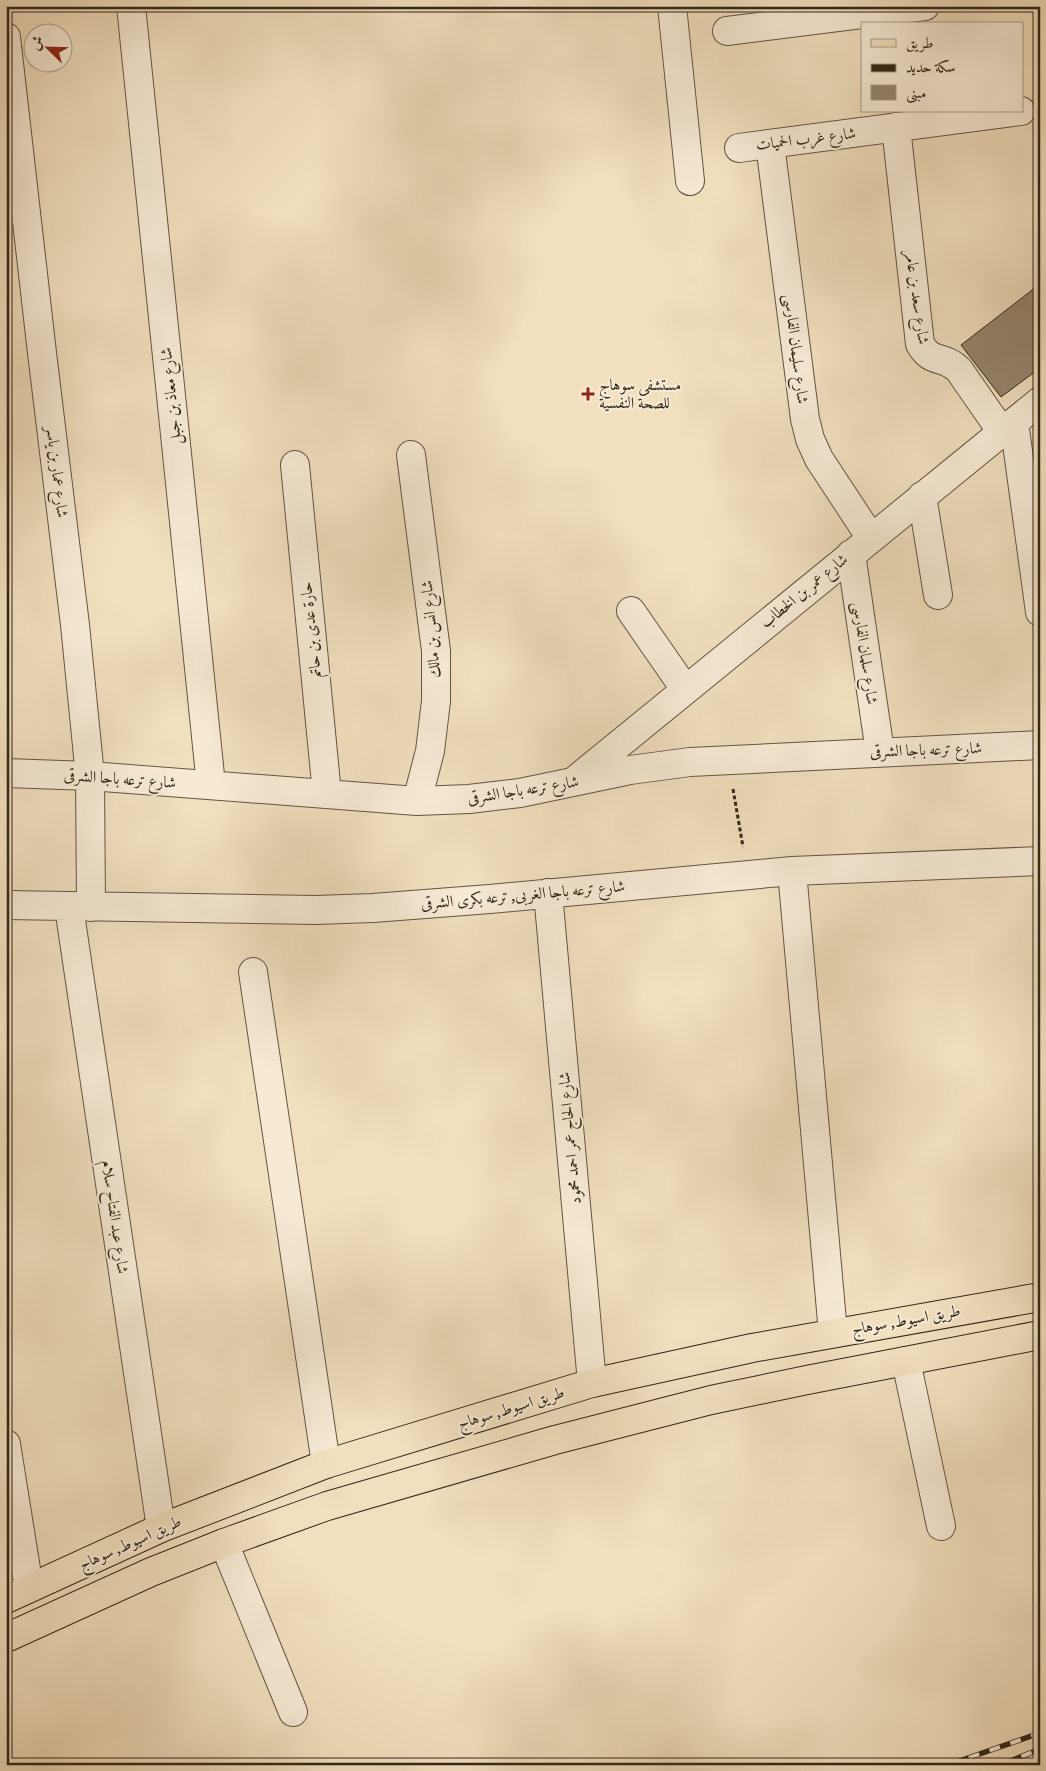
<svg xmlns="http://www.w3.org/2000/svg" width="1046" height="1771" font-family="'IM FELL Double Pica',Amiri,serif">
	<rect width="100%" height="100%" fill="#f1dfbe"/>
	<filter id="stains"><feTurbulence type="fractalNoise" baseFrequency=".004" numOctaves="4"/><feColorMatrix values="0 0 0 0 .2 0 0 0 0 .09 0 0 0 0 .02 0 0 0 .5 -.17"/></filter>
	<radialGradient id="worn" r=".72"><stop offset=".6" stop-color="#630" stop-opacity="0"/><stop offset="1" stop-color="#630" stop-opacity=".3"/></radialGradient>
	<path fill="#95866e" stroke="#322618" d="M1040 284V368L1001 397 961 345Z"/>
	<g fill="none" stroke-linecap="round" stroke-linejoin="round">
		<defs>
			<path id="minor" d="M131 6 211 785
				M672 6 690 181
				M727 31 925 6
				M6 37 42 353 75 625 90 776 91 907
				M896 127 920 344C932 365 943 354 959 370L1002 432
				M770 144 805 419 810 439 819 459 871 538
				M739 148 1021 111
				M1014 422 1040 612
				M411 455 436 651V701L430 751 417 801
				M295 465 327 794
				M922 496 938 595
				M851 554 880 752
				M631 611 685 689
				M6 773 90 776 417 801 469 799 520 793 630 770 690 762 1040 745
				M574 781 1040 401
				M792 871 833 1333
				M548 893 592 1383
				M6 905 315 910 373 908 490 899 792 871 1040 861
				M69 907 161 1528
				M253 972 326 1464
				M906 1361 941 1526
				M6 1444 29 1588
				M224 1543 293 1712"/>
			<path id="major" d="M6 1599 161 1528 326 1464 592 1383 752 1348 1040 1297
				M6 1638 151 1572 224 1543 327 1506 555 1440 711 1400 807 1380 1040 1335"/>
		</defs>
		<use href="#minor" stroke="#625442" stroke-width="30"/>
		<use href="#major" stroke="#322618" stroke-width="30"/>
		<path stroke="#322618" stroke-width="3" stroke-dasharray="4 2.5" stroke-linecap="butt" d="M733 789 743 847"/>
		<use href="#minor" stroke="#f6ead5" stroke-width="28"/>
		<use href="#major" stroke="#f1dfbe" stroke-width="28"/>
		<defs>
			<path id="rail" d="M948 1765 1040 1733
				M1001 1765 1040 1749"/>
		</defs>
		<use href="#rail" stroke="#322618" stroke-width="5.5"/>
		<use href="#rail" stroke="#f6ead5" stroke-width="4" stroke-dasharray="11" stroke-linecap="butt"/>
	</g>
	<path fill="#8f2418" stroke="#f6ead5" stroke-width="2" d="M585.5 386.5h5v5h5v5h-5v5h-5v-5h-5v-5h5z"/>
	<g text-anchor="middle" dominant-baseline="central" stroke-width="4" stroke-linejoin="round" paint-order="stroke">
		<g font-size="16" fill="#322618" stroke="#f6ead5">
			<text transform="translate(806 139) rotate(-7)">شارع غرب الحميات</text>
			<text transform="translate(917 297) rotate(82)">شارع سعد بن عامر</text>
			<text transform="translate(796 349) rotate(83)">شارع سليمان الفارسى</text>
			<text transform="translate(171 396) rotate(-96)">شارع معاذ بن جبل</text>
			<text transform="translate(57 472) rotate(83)">شارع عمار بن ياسر</text>
			<text transform="translate(804 591) rotate(-39)">شارع عمر بن الخطاب</text>
			<text transform="translate(431 629) rotate(-95)">شارع انس بن مالك</text>
			<text transform="translate(311 630) rotate(-96)">حارة عدى بن حاتم</text>
			<text transform="translate(865 653) rotate(82)">شارع سلمان الفارسى</text>
			<text transform="translate(926 750) rotate(-2)">شارع ترعه باجا الشرقى</text>
			<text transform="translate(120 779) rotate(4)">شارع ترعه باجا الشرقى</text>
			<text transform="translate(523 790) rotate(-9)">شارع ترعه باجا الشرقى</text>
			<text transform="translate(523 895) rotate(-5)">شارع ترعه باجا الغربى, ترعه بكرى الشرقى</text>
			<text transform="translate(570 1138) rotate(-95)">شارع الحاج عمر احمد محمود</text>
			<text transform="translate(115 1217) rotate(82)">شارع عبد الفتاح سلام</text>
			<text transform="translate(906 1320) rotate(-10)">طريق اسيوط, سوهاج</text>
			<text transform="translate(511 1408) rotate(-17)">طريق اسيوط, سوهاج</text>
			<text transform="translate(130 1543) rotate(-24)">طريق اسيوط, سوهاج</text>
		</g>
		<g font-size="16" fill="#322618" stroke="#f6ead5" text-anchor="start">
			<text x="599" y="385">مستشفى سوهاج<tspan x="599" dy="18">للصحة النفسية</tspan></text>
		</g>
	</g>
	<rect width="1046" height="1771" fill="none" stroke="#f1dfbe" stroke-width="25"/>
	<rect x="8" y="8" width="1031" height="1756" fill="none" stroke="#322618" stroke-width="2.5"/>
	<rect x="12" y="12" width="1021" height="1746" fill="none" stroke="#322618"/>
	<rect x="861" y="22" width="162" height="90" fill="#f6ead5" stroke="#a89c89"/>
	<rect x="871" y="39" width="25" height="8" fill="#f1dfbe" stroke="#a89c89"/>
	<text x="906" y="48" font-size="15" fill="#322618">طريق</text>
	<rect x="871" y="64" width="25" height="8" fill="#322618" stroke="#a89c89"/>
	<text x="906" y="72" font-size="15" fill="#322618">سكة حديد</text>
	<rect x="871" y="85" width="25" height="15" fill="#95866e" stroke="#a89c89"/>
	<text x="906" y="98" font-size="15" fill="#322618">مبنى</text>
	<g transform="translate(48 48) rotate(293)"><circle r="24" fill="#f6ead5" stroke="#a89c89"/>
	<path d="M0-4L9 19L0 12L-9 19Z" fill="#8f2418"/>
	<text y="-8" font-size="14" font-weight="bold" text-anchor="middle" fill="#322618">ش</text>
	</g>
	<rect width="100%" height="100%" filter="url(#stains)"/>
	<rect width="100%" height="100%" fill="url(#worn)"/>
</svg>
